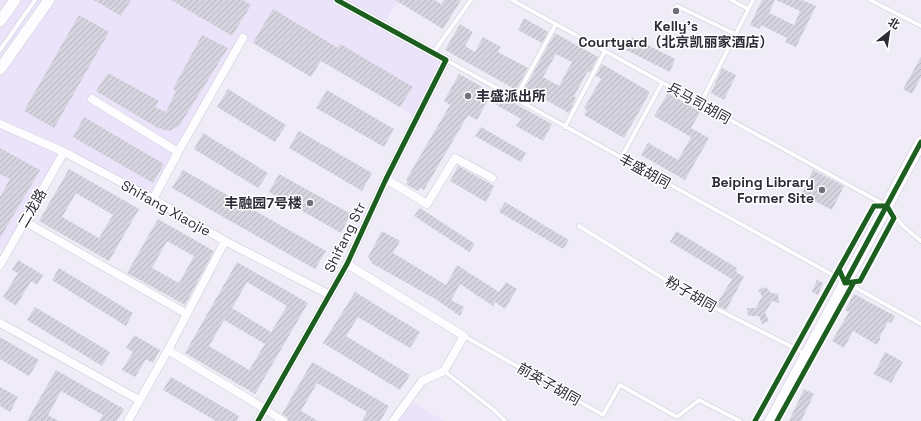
<svg xmlns="http://www.w3.org/2000/svg" width="921" height="421" font-family="'Space Grotesk','Noto Sans SC',sans-serif">
	<defs>
		<pattern id="building-hatch" width="6" height="6" patternUnits="userSpaceOnUse"><rect width="6" height="6" fill="#d4d3de"/><path d="M-1 1l2-2M0 6l6-6M5 7l2-2" fill="none" stroke="#b6b5bf"/></pattern>
	</defs>
	<rect width="100%" height="100%" fill="#efecf7"/>
	<path fill="#eae3fa" d="M0 0H398L383 25 446 60 417 118 321 61 311 76 243 38 153 199 64 152 7 252 0 248Z
		M411 401 444 421H397Z"/>
	<path fill="url(#building-hatch)" fill-rule="evenodd" d="M94 0H131L121 16Z
		M171 0H243L251 5 232 36Z
		M395 0H434L441 4 444 0H461L443 29Z
		M762 0H775L769 13 794 25 800 11 776 0H802L816 6 796 47 785 42 787 38 761 25 759 29 750 25Z
		M273 9 338 48 340 44 413 87 400 107 321 61 311 77 253 43Z
		M79 15 109 32 54 128 24 111Z
		M524 18 548 32 542 43 518 30Z
		M460 24 473 32 465 46 475 52 483 37 501 47 498 52 528 68 516 90 445 50Z
		M555 33 598 57 590 72 588 71 574 96 576 98 569 113 525 88ZM556 54 572 62 559 86 543 77Z
		M202 35 228 48 179 126 169 131 158 128 96 91 108 73 159 101 155 107 166 112 176 91 173 89Z
		M632 37 675 59 670 72 626 50Z
		M921 57V77L912 94 903 89Z
		M602 64 650 92 624 138 584 115 587 110 584 108 601 79 596 76Z
		M722 68 736 75 724 100 711 93Z
		M459 74 495 94 496 93 552 124 543 141 516 126 521 119 488 100 477 120 468 115 424 190 420 188 418 191 406 184 408 181 406 180 450 105 444 101Z
		M228 89 286 125 275 142 217 107Z
		M327 90 394 129 384 147 316 108Z
		M668 93 700 112 691 128 709 138 685 180 641 155 648 143 678 160 691 137 654 116Z
		M84 117 164 164 153 183 73 137Z
		M481 127 526 153 521 162 475 136Z
		M299 131 372 173 362 191 289 148Z
		M203 133 268 173 258 188 194 149Z
		M0 148 40 170 0 238V197L10 179 0 174Z
		M458 166 494 186 486 202 450 181Z
		M69 169 139 209 109 261 39 221ZM76 193 113 215 99 238 62 217Z
		M183 170 326 251 315 269 172 188Z
		M813 170 844 186 832 210 801 194Z
		M279 174 351 214 341 233 269 192Z
		M505 202 569 240 563 249 499 212Z
		M420 208 475 244 469 252 414 216Z
		M158 219 214 251 185 305 127 273ZM167 241 194 256 179 283 152 268Z
		M382 231 400 241 393 253 446 285 457 265 499 292 506 282 517 289 505 309 495 302 493 306 460 284 451 300 464 307 460 316 437 300 373 264 368 257Z
		M676 231 737 268 736 272 744 277 726 310 716 305 732 279 670 242Z
		M18 260 43 275 37 285 31 281 16 306 3 297 18 273 12 270Z
		M237 262 308 303 255 394 185 353ZM247 282 287 306 271 332 232 308ZM224 320 265 344 249 370 209 346Z
		M59 268 133 313 126 326 52 280Z
		M817 280 823 283 818 295 812 292Z
		M766 287 771 293 778 294 779 303 772 301 765 313 769 321 762 324 759 316H748L747 308H756L762 296 758 290Z
		M355 292 420 332 410 348 358 317 346 336 410 375 400 390 323 343Z
		M854 294 895 316 891 323 888 322 879 338H881L877 345 853 331 844 348 832 341 849 312 845 310Z
		M35 307 110 352 102 366 27 320Z
		M134 335 160 350 153 363 146 359 135 377 122 370 133 352 126 348Z
		M0 337 39 360 29 376 0 359Z
		M885 352 903 362 891 383 874 374Z
		M312 362 389 406 380 421H362L367 412 317 383 301 411 318 421H288V418L282 414Z
		M56 370 124 409 117 421H99L103 415 61 391 48 415 59 421H27Z
		M171 377 239 416 237 421H216L163 390Z
		M0 387 18 397 10 412 0 406Z
		M804 389 814 394 801 421H789Z"/>
	<g fill="none" stroke-linecap="round" stroke-linejoin="round">
		<defs>
			<path id="service" d="M512 0 887 206 903 226 921 241
				M731 0 748 9
				M870 0 921 26
				M677 6 735 34
				M0 50 35 0
				M433 53 471 0
				M446 60 921 324
				M515 99 556 24
				M700 104 753 0
				M565 127 605 51
				M621 158 662 83
				M579 226 693 297 806 354
				M464 336 603 415 620 385 677 417 699 400 740 421
				M444 371 494 410 505 421"/>
			<path id="minor" d="M92 99 178 152
				M0 124 64 152 153 199 225 241 330 295
				M386 179 427 204 455 158 492 178
				M153 199 178 152 243 38
				M24 221 187 314
				M347 264 464 336 444 371 422 381 393 421
				M0 265 64 152
				M0 323 139 400
				M168 350 265 409 283 421
				M128 421 168 350 225 241
				M258 421 347 264 386 179 446 60 337 0"/>
			<path id="secondary" d="M0 21 15 0
				M0 69 49 0"/>
			<path id="primary" d="M771 421 921 142"/>
		</defs>
		<use href="#service" stroke="#ccc9d4" stroke-width="5"/>
		<use href="#minor" stroke="#ccc9d4" stroke-width="9"/>
		<use href="#secondary" stroke="#ccc9d4" stroke-width="12"/>
		<use href="#primary" stroke="#ccc9d4" stroke-width="13"/>
		<use href="#service" stroke="#fdfcfe" stroke-width="4"/>
		<use href="#minor" stroke="#fdfcfe" stroke-width="8"/>
		<use href="#secondary" stroke="#fdfcfe" stroke-width="11"/>
		<use href="#primary" stroke="#fdfcfe" stroke-width="12"/>
		<defs>
			<path id="cycleway" d="M874 206H887L894 218 860 281 845 283 839 269Z
				M845 283 921 142
				M258 421 347 264 386 179 446 60 337 0
				M755 421 839 269
				M777 421 854 282"/>
		</defs>
		<use href="#cycleway" stroke="#fff" stroke-width="8"/>
		<use href="#cycleway" stroke="#1b5e20" stroke-width="5"/>
	</g>
	<g fill="#726f7b" stroke="#fff" stroke-width="1.5">
		<circle cx="676" cy="11" r="4"/>
		<circle cx="468" cy="96" r="4"/>
		<circle cx="822" cy="190" r="4"/>
		<circle cx="310" cy="203" r="4"/>
	</g>
	<g text-anchor="middle" dominant-baseline="central" stroke-width="3" stroke-linejoin="round" paint-order="stroke">
		<g font-size="14" font-weight="bold" fill="#2e2b38" stroke="#fff" text-anchor="end">
			<text x="676" y="26" text-anchor="middle">Kelly's<tspan x="676" dy="16">Courtyard（北京凯丽家酒店）</tspan></text>
			<text x="476" y="96" text-anchor="start">丰盛派出所</text>
			<text x="814" y="182">Beiping Library<tspan x="814" dy="16">Former Site</tspan></text>
			<text x="302" y="203">丰融园7号楼</text>
		</g>
		<g font-size="14" fill="#2e2b38" stroke="#fff">
			<text transform="translate(699 103) rotate(29)">兵马司胡同</text>
			<text transform="translate(645 171) rotate(29)">丰盛胡同</text>
			<text transform="translate(32 208) rotate(-60)">二龙路</text>
			<text transform="translate(166 208) rotate(29)">Shifang Xiaojie</text>
			<text transform="translate(345 237) rotate(-64)">Shifang Str</text>
			<text transform="translate(691 294) rotate(30)">粉子胡同</text>
			<text transform="translate(549 384) rotate(30)">前英子胡同</text>
		</g>
	</g>
	<g transform="translate(889 32) rotate(30)" stroke="#ffffff" stroke-width="3" paint-order="stroke">
	<path d="M0-3L7 15L0 10L-7 15Z" fill="#2e2b38"/>
	<text y="-6" font-size="11" font-weight="bold" text-anchor="middle" fill="#2e2b38">北</text>
	</g>
</svg>
